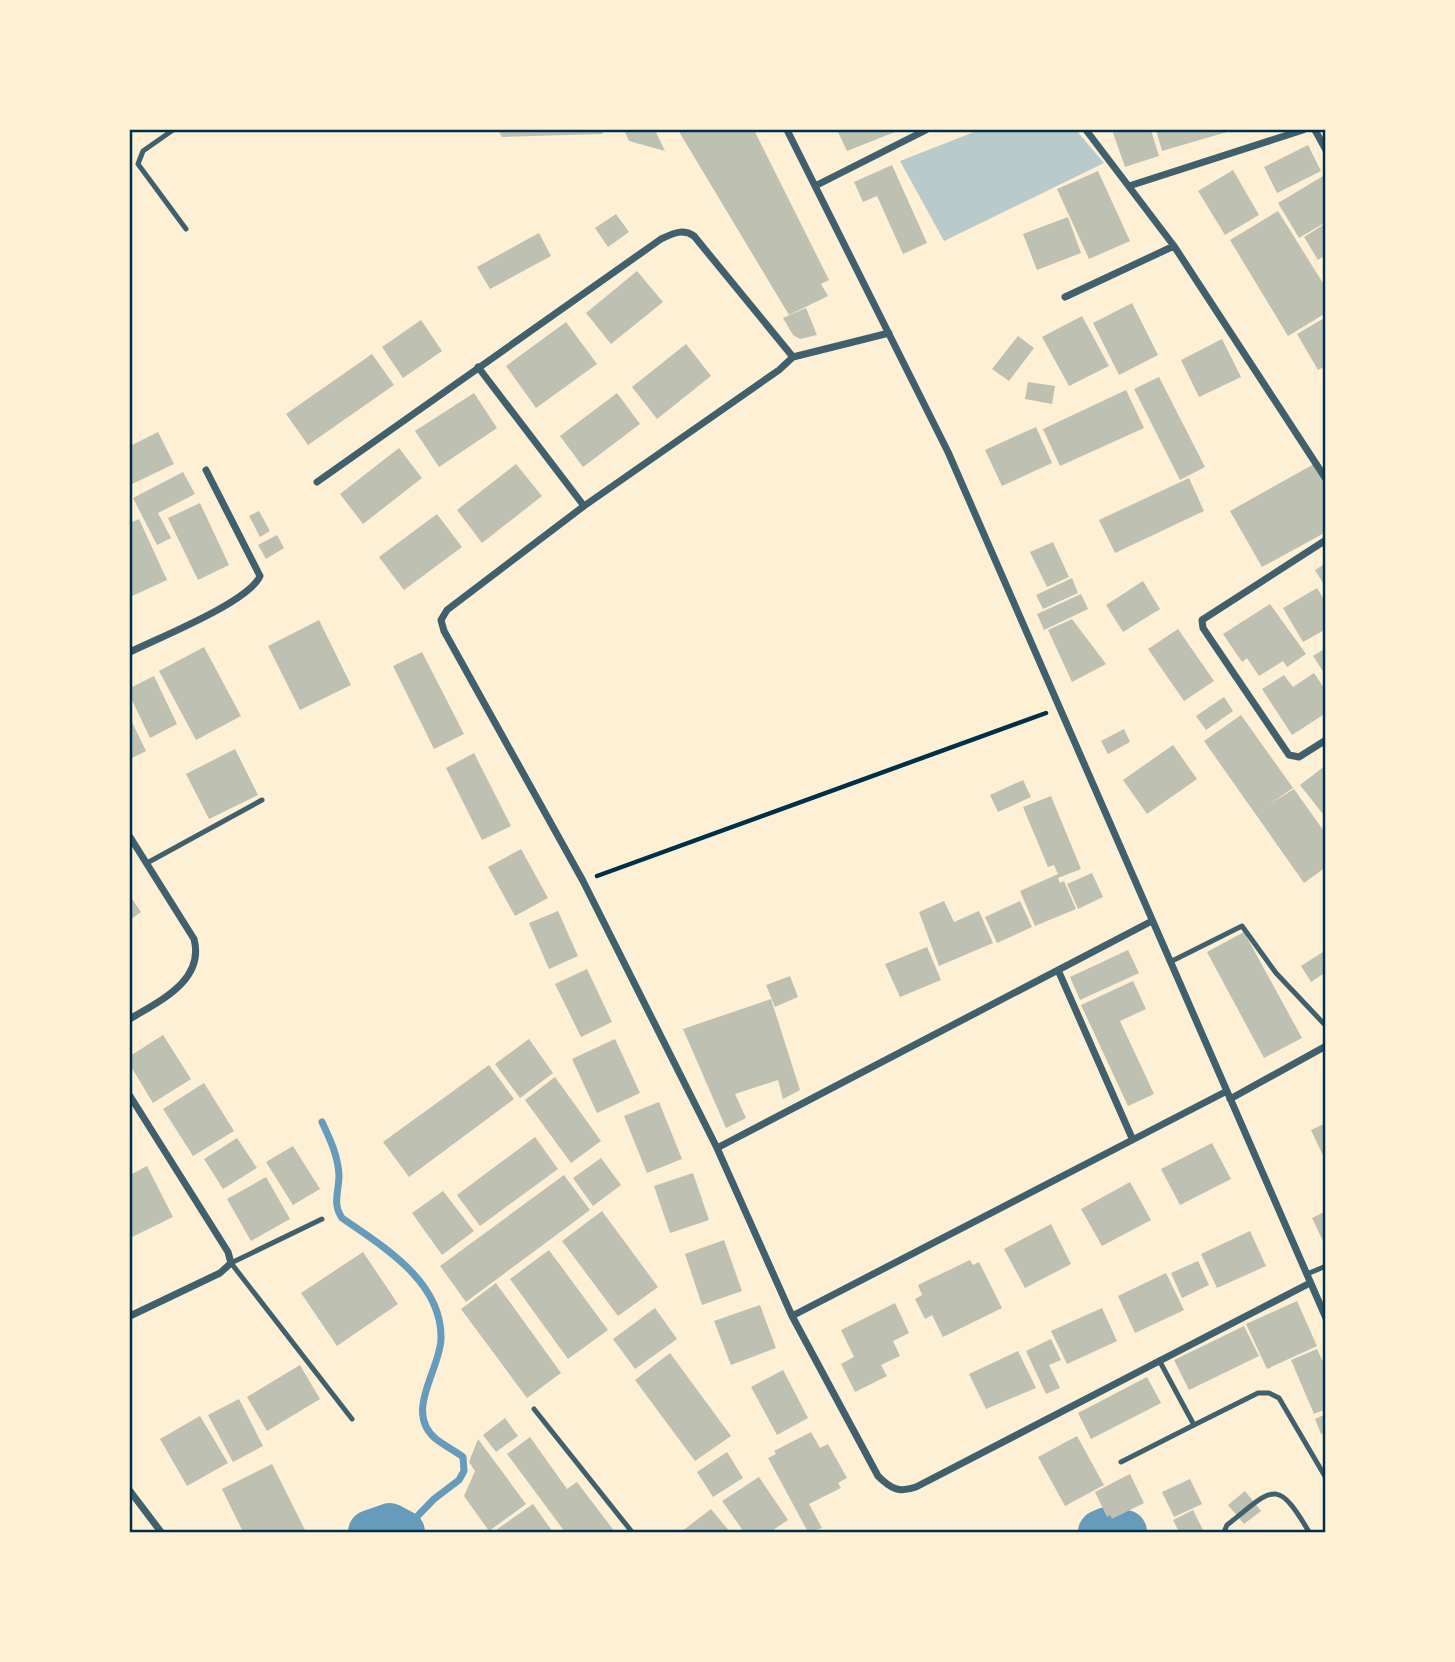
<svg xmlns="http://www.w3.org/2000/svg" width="1455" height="1662" font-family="'Times New Roman',serif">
	<rect width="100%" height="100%" fill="#fdf0d5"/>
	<path fill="#b9caca" d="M979 130H1076L1104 163 944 241 900 161Z"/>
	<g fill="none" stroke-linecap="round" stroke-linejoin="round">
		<path stroke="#669bbc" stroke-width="7" d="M322 1122C330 1139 338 1156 339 1175 339 1192 332 1203 342 1218 382 1246 442 1281 441 1338 441 1369 403 1412 436 1439 445 1446 455 1451 463 1457L464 1471 459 1480 434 1499 403 1531"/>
		<path stroke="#669bbc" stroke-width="44" d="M370 1532 390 1525 403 1532
			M1100 1532 1107 1529 1125 1532"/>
	</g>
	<path fill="#bec0b2" d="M498 130H601L603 134 502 137Z
		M624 130H655L665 151 629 141Z
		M678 130H754L829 280 821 284 828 296 789 315Z
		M837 130H900L847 151Z
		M1112 130H1151L1159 156 1125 167Z
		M1156 130H1226L1227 132 1162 151Z
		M1308 145 1321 171 1277 193 1264 167Z
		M892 165 927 243 903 254 877 196 863 202 854 182Z
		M1233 170 1259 215 1225 235 1198 191Z
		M1098 171 1130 241 1089 259 1057 189Z
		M1323 176 1326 222 1299 238 1278 203Z
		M1278 211 1326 288V313L1288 336 1230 240Z
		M616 214 629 232 608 247 595 228Z
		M1068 217 1081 253 1037 270 1023 234Z
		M1326 223V255L1318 260 1304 237Z
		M539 233 551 256 490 289 477 267Z
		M637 271 663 302 611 344 586 313Z
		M1132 303 1158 355 1119 375 1093 323Z
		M806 308 817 335 800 339 793 335 783 318Z
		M1082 316 1109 366 1069 386 1042 337Z
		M1326 317V366L1318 370 1297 334Z
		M421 320 442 351 403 378 382 347Z
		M566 322 597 364 536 408 506 366Z
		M1018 336 1034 348 1009 381 992 369Z
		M1222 339 1241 377 1199 397 1181 360Z
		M686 344 711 376 657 419 632 387Z
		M372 354 394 385 308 445 286 414Z
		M1159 377 1205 467 1180 480 1134 389Z
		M1028 382 1055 386 1052 404 1025 399Z
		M1126 390 1144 428 1060 466 1043 429Z
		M474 393 497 428 439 467 415 431Z
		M617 393 640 424 583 467 560 436Z
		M1036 427 1052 463 1002 486 985 450Z
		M158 432 174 464 130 485V446Z
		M399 448 422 478 363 524 340 494Z
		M516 464 542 496 482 543 457 510Z
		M1314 464 1326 484V532L1262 567 1230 511Z
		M183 472 195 494 158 513 171 538 157 545 133 498Z
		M1189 478 1204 511 1115 553 1099 520Z
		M200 503 229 565 198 580 168 518Z
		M259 511 270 531 260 537 249 516Z
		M437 514 462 547 404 590 379 557Z
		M139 519 167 580 130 597V523Z
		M277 535 284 548 266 559 258 545Z
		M1053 542 1069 577 1047 587 1030 552Z
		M1326 563V588L1315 570Z
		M1072 578 1078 593 1043 609 1036 595Z
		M1143 581 1160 609 1123 632 1106 605Z
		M1317 588 1326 603V629L1303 642 1283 608Z
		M1081 594 1088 609 1044 630 1037 614Z
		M1270 604 1306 654 1287 667 1283 661 1259 676 1247 658 1242 662 1223 634Z
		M1072 619 1106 664 1072 682 1048 630Z
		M319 620 351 685 300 710 268 646Z
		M1178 629 1214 681 1184 701 1148 649Z
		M204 647 241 716 196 740 159 671Z
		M1326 648V676L1313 656Z
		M422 652 464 734 434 749 393 666Z
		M1314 673 1326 691V713L1292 735 1262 689 1284 675 1293 687Z
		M154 676 177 724 150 738 130 696V688Z
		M1224 697 1233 711 1206 730 1196 716Z
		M1241 715 1293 788 1270 804 1294 789 1326 834V867L1304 883 1204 741Z
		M130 718 146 751 130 759Z
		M1124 729 1130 742 1108 754 1101 741Z
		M1173 745 1197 779 1147 814 1123 780Z
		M235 749 258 795 209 819 186 774Z
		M474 753 511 826 482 840 446 768Z
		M1326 765V818L1300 785Z
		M1023 780 1031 797 998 812 990 795Z
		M1051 796 1081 869 1058 878 1060 883 1064 881 1076 909 1035 926 1020 891 1058 874 1054 865 1048 867 1023 807Z
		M521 849 548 898 515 916 488 867Z
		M1092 873 1103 897 1078 909 1067 884Z
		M130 896 141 912 130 920Z
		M944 901 954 922 979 911 993 943 939 966 919 912Z
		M1020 901 1032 927 997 943 985 917Z
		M558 911 578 956 549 969 529 923Z
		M1244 932 1302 1038 1264 1058 1207 952Z
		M927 947 941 980 900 997 885 964Z
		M1128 950 1139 973 1080 1000 1070 977Z
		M1326 950V972L1311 982 1301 966Z
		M587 969 612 1022 581 1037 555 984Z
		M790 976 798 997 775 1007 766 985Z
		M1133 981 1146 1009 1120 1021 1154 1094 1128 1106 1081 1005Z
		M771 999 800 1090 783 1099 778 1080 735 1094 746 1118 726 1128 683 1029Z
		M163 1035 191 1079 153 1103 130 1065V1056Z
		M529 1039 553 1073 520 1098 495 1064Z
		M615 1039 640 1093 597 1113 572 1059Z
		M489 1065 514 1099 409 1177 383 1142Z
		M555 1077 601 1141 571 1163 525 1100Z
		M204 1083 234 1131 193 1156 163 1109Z
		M659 1102 682 1159 647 1173 624 1116Z
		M1326 1123V1162L1311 1130Z
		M535 1137 558 1169 480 1226 457 1195Z
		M237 1138 257 1168 223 1189 204 1159Z
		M1212 1143 1231 1179 1180 1205 1161 1169Z
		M293 1146 320 1189 293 1205 266 1162Z
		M601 1158 621 1185 593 1206 573 1178Z
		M147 1166 173 1217 130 1238V1175Z
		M693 1173 709 1220 670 1233 654 1186Z
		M564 1175 590 1210 466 1302 440 1266Z
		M266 1177 290 1219 251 1241 227 1199Z
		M1130 1182 1151 1220 1102 1246 1081 1209Z
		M443 1191 474 1231 442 1255 412 1213Z
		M602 1211 658 1287 618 1316 562 1241Z
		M1326 1211V1240L1323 1241 1312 1218Z
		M1051 1224 1071 1264 1025 1288 1004 1249Z
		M1250 1231 1266 1266 1217 1288 1201 1254Z
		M724 1240 742 1291 702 1305 685 1254Z
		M549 1250 608 1330 568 1359 510 1279Z
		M363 1252 398 1304 337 1346 301 1293Z
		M970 1260 973 1265 979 1262 1002 1308 943 1337 932 1315 925 1319 915 1299 922 1295 918 1285Z
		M1198 1261 1209 1285 1182 1298 1171 1273Z
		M1166 1273 1184 1310 1135 1333 1118 1296Z
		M496 1283 561 1373 527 1398 461 1309Z
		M1297 1301 1317 1346 1267 1369 1246 1324Z
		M895 1303 909 1333 893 1341 900 1356 881 1365 887 1376 855 1392 841 1364 854 1357 841 1330Z
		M760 1305 776 1348 731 1365 714 1321Z
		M655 1308 677 1339 635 1369 613 1339Z
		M1102 1308 1117 1341 1067 1364 1051 1331Z
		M1244 1326 1259 1356 1189 1390 1174 1360Z
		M1051 1339 1061 1360 1049 1365 1060 1388 1046 1394 1026 1351Z
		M1317 1349 1326 1368V1409L1314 1414 1291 1360Z
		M1018 1351 1036 1388 986 1409 969 1374Z
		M670 1353 731 1436 695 1461 635 1380Z
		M300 1365 320 1399 267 1431 247 1397Z
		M783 1370 808 1418 777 1435 751 1387Z
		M1147 1377 1161 1403 1091 1439 1078 1413Z
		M239 1399 263 1446 233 1462 208 1415Z
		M1326 1414V1432L1321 1434 1315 1419Z
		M200 1416 228 1463 187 1486 160 1439Z
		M505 1418 518 1436 496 1452 483 1435Z
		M811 1432 820 1448 828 1444 847 1478 838 1483 841 1488 809 1504 822 1528 808 1532 768 1458 776 1454 774 1451Z
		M1077 1436 1104 1485 1065 1506 1038 1457Z
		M530 1437 567 1489 577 1482 615 1532H565L507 1454Z
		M478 1439 526 1504 489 1531 464 1496 475 1471 469 1462Z
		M727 1452 743 1478 713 1497 697 1472Z
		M272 1464 306 1532H243L222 1489Z
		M1130 1474 1144 1503 1112 1519 1110 1515 1107 1517 1095 1492Z
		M759 1477 788 1520 770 1532H744L722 1501Z
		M1190 1479 1202 1504 1174 1517 1162 1492Z
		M1245 1491 1261 1511 1244 1524 1228 1505Z
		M533 1504 553 1532H498L496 1530Z
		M711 1509 730 1532H681Z
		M1193 1510 1204 1532H1179L1173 1520Z"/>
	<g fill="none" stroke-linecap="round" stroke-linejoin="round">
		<path stroke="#003049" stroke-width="4.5" d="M597 876 1046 713"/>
		<path stroke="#3f606c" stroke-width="5" d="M173 130 143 151 138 164 186 229
			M147 863 262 800
			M1170 962 1242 926 1276 973 1326 1026
			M322 1219 231 1263 352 1419
			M1307 1274 1326 1266
			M1159 1360 1194 1425 1258 1393H1269L1279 1398 1326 1478
			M534 1409 632 1532
			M1121 1462 1194 1425
			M1224 1532 1227 1525C1272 1490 1276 1475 1309 1532"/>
		<path stroke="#3f606c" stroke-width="7" d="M787 130 948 452 1326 1318
			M1086 130 1174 246 1326 479
			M1315 130 1326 150
			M815 186 926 130
			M1129 186 1303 130
			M1065 297 1174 246
			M889 333 793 357 779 370 584 506 447 610 441 620 444 631 583 881 717 1148 792 1316 878 1476C891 1489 899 1493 916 1487L1310 1283
			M478 367 584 506
			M317 482 661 239C672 234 682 228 694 236L793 357
			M1326 540 1202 620 1203 628 1289 755 1299 757 1326 740
			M130 652C158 638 249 602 260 576L206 470
			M130 837 194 939C205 981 159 1001 130 1019
			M1058 970 1132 1138
			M130 1096 228 1252 231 1263 220 1273 130 1316
			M1230 1099 1326 1046
			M717 1148 1152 921
			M792 1316 1227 1091
			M130 1491 161 1532"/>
	</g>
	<rect width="1455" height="1662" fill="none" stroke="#fdf0d5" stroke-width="262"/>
	<rect x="131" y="131" width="1193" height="1400" fill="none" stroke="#003049" stroke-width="2.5"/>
</svg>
